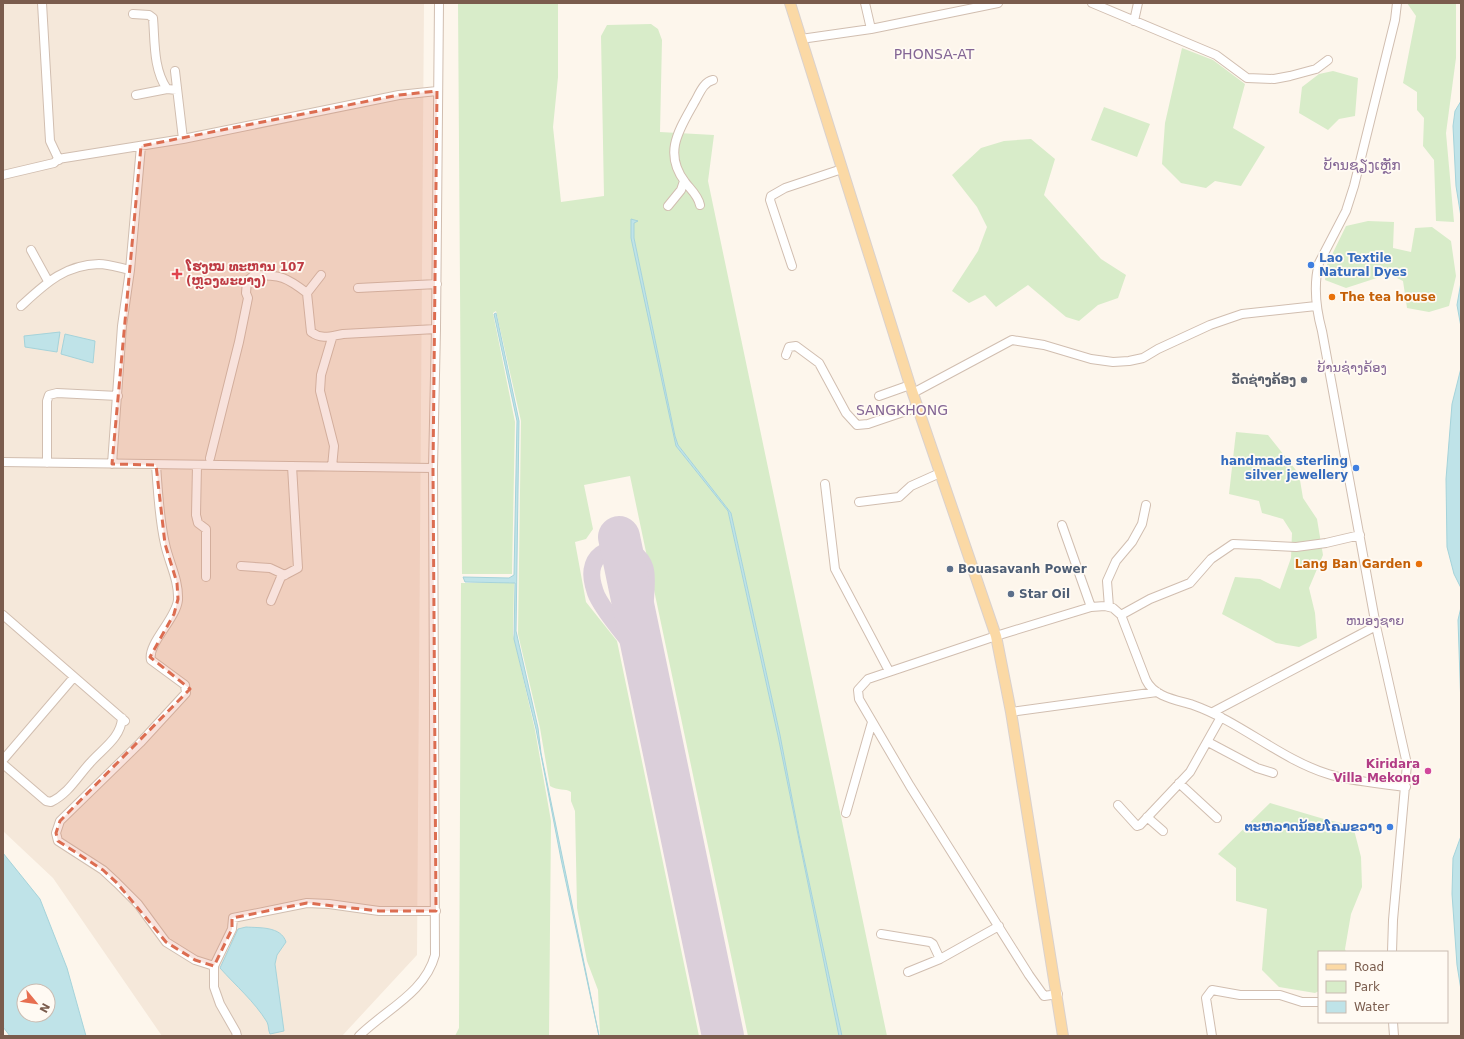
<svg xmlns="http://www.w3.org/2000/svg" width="1464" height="1039" font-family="'DejaVu Sans','Noto Sans Lao',sans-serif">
	<rect width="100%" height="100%" fill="#fdf6ec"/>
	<path fill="#f5e8da" d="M3 3H424L417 955 342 1036H162L53 878 3 831Z"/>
	<path fill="#d8ecc9" d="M458 3H558V77L553 127 561 202 604 196 601 36 607 25 651 24 658 29 662 40 660 132 714 135 708 181 887 1036H842L799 835 780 735 731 513 678 445 675 436 634 238V223L637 221 632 219V238L676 446 728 511 778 736 839 1036H748L630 476 584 485 593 529 586 539 575 542 586 602 617 641 699 1036H600L598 990 587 961 577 908 575 811 571 801V792C565 788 558 791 550 786L540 728 518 634 521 421 496 311 493 313 515 422 512 574H462Z
		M1407 3H1456V58L1446 133 1454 222 1436 221 1434 160 1423 146 1424 118 1417 110V92L1403 83 1416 16Z
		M1182 48 1213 60 1245 84 1233 128 1265 147 1241 186 1215 181 1206 188 1181 183 1162 164 1165 123Z
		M1333 71 1358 78 1355 116 1339 119 1328 130 1299 113 1302 87 1319 74Z
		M1104 107 1150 124 1137 157 1091 140Z
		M1031 139 1055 159 1044 195 1101 259 1126 275 1118 298 1098 305 1079 321 1066 317 1028 285 996 307 985 295 969 303 952 291 978 251 987 227 977 207 952 175 981 148 1004 141Z
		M1368 221 1394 222 1393 248 1411 252 1415 228 1432 227 1451 241 1456 276 1449 306 1429 312 1407 308 1403 281 1389 274 1346 288 1325 280 1326 267 1346 226Z
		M1236 432 1268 435 1299 474 1303 498 1317 519 1323 555 1309 588 1315 613 1317 638 1299 647 1276 643 1222 614 1235 577 1260 579 1280 589 1291 558 1292 533 1283 519 1262 513 1259 501 1229 494Z
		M461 583H514L513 634 535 730 551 821 549 1036H455L459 1028Z
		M1270 803 1324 819 1353 826 1361 857 1362 887 1351 914 1345 949 1346 952H1319V991L1315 993 1279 987 1262 970 1267 909 1236 901V868L1218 854Z"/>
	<path fill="#bfe3e8" stroke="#a5d3da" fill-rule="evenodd" d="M1461 101V217L1456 186 1453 126 1455 111Z
		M631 219 638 221 634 223V238L675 436 678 445 731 513 780 735 799 835 842 1036H839L778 736 728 511 676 446 631 238Z
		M1461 282V327L1457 305Z
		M496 313 519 421 516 631 538 728 541 753 599 1036 561 859 536 729 514 639 515 583 465 582 463 577 509 578 514 575 517 421 494 314Z
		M60 332 57 352 25 347 24 336Z
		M65 334 95 341 93 363 61 354Z
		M1461 368V588L1454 574 1447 547 1446 479 1452 404Z
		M1461 607V707L1458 620Z
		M1461 836V990L1457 965 1452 894 1453 858Z
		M3 853 40 899 67 968 86 1036H10L3 1027ZM24 991H48V1015H24Z
		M246 927C259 928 281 926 286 942L277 955 275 964 284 1031 270 1034C268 1030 269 1026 267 1022 254 1001 236 986 220 968L238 929Z"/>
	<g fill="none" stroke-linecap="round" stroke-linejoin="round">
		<path stroke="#dbcfda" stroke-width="17" d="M640 638C643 623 649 581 645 568 637 542 596 542 592 570 591 577 593 585 595 591 599 606 630 642 641 656L647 667 648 677"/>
		<path stroke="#dbcfda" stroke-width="42" d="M619 537 723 1036"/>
		<defs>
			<path id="minor" d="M42 3 50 141 59 160
				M865 3 871 29
				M1092 3 1216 55 1247 78 1274 79 1290 76 1316 69 1328 60
				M133 14 149 15 153 18C155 41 153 69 167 89L177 90
				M1134 21 1138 3
				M801 39 871 29 998 3
				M175 71 183 139
				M136 95 167 89
				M3 175 54 163 58 159 183 139 399 95 437 91
				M700 205C698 195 690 189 685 182 663 153 679 130 694 103 699 95 703 82 713 80
				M668 206 681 190 684 181
				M31 250 48 281
				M792 266 770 200 771 196 785 188 842 169
				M358 288 437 284
				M307 293 321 275
				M21 306C45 284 64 265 99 264 109 264 120 268 130 270
				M786 355 789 347 796 346 819 363 846 413 857 425 868 424 918 407
				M913 393 1012 340 1044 345 1091 359 1113 362 1129 361 1143 358 1158 349 1210 325 1242 314 1316 306
				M879 396 910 385
				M210 458 239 342 248 298 246 293 247 281 254 275C281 275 286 277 307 293L311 332C322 340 331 336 343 334L436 329
				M3 462 433 468
				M47 463V401L49 395 57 393 118 396
				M112 464 122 326 130 270 141 146
				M156 465C158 491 159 518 165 544 169 563 179 580 178 600 176 619 147 644 151 660L185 685 186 693 140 743 60 821 56 833 58 841 103 870 117 883 138 904 166 942 195 960 214 966
				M197 465 196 515 198 523 206 529V577
				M332 467 334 446 320 391 321 375 332 338
				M825 484 835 569 889 671
				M859 502 899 497 911 486 940 473
				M1062 525 1091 607
				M241 566 270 568 285 575
				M271 601 281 577 298 568 292 466
				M1109 607 1107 581 1116 561 1132 542 1142 524 1146 505
				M3 615 125 721
				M1121 615 1150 599 1190 583 1211 559 1233 544 1296 547 1326 543 1360 535
				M1011 712 1157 692
				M1213 712 1376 626
				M1208 742 1257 768 1273 773
				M3 760 74 677
				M3 764 46 801 51 802C69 793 77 777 90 763 102 749 121 738 122 718
				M1179 783 1217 818
				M1118 805 1137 826 1140 825 1190 772 1221 717
				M846 813 872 722
				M1147 817 1163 831
				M881 934 930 942 933 944 940 959
				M1392 952 1393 920 1407 764 1376 626 1322 331C1316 309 1313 286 1319 263L1346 211 1354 186 1395 20 1397 3
				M908 972 940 959 999 926
				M1058 994 1044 996 1029 975 910 786 859 699 858 690 868 679 996 636 1091 607 1105 606 1113 608 1121 615 1146 680C1154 697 1177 700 1193 705 1241 722 1280 759 1328 774 1353 782 1380 783 1406 787
				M1393 1022 1394 1036
				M237 1036 236 1032 220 1004 214 987V966L232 929 233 918 307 903 329 904 379 911H436
				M359 1036C385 1010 425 993 435 955L433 468 436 329 439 3
				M1212 1036 1206 998 1212 990 1240 995H1280L1302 1002H1319"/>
			<path id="major" d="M790 3 910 385 996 636 1011 712 1063 1036"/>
		</defs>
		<use href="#minor" stroke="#d1beb0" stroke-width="10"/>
		<use href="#major" stroke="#dad1cd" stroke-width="12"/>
		<use href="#minor" stroke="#fff" stroke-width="8"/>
		<use href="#major" stroke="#fbd9a5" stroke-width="10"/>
	</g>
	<path fill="#dc6d51" fill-opacity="0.2" stroke="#dc6d51" stroke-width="3" stroke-dasharray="8 5" stroke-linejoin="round" d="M437 91 433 468 436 911H379L307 903 232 918V929L214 966 195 960 166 942 117 883 103 870 58 841 56 833 60 821 190 689 150 657 174 614 178 599 177 583 165 544 156 465 112 464 141 146 399 95Z"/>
	<g fill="#3f7fe0" stroke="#fffaf3" stroke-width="1.5">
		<circle cx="1311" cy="265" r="4"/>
		<circle cx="1356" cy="468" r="4"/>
		<circle cx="1390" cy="827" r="4"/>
	</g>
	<path fill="#e0444e" stroke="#fffaf3" stroke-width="1.5" d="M175 268h4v4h4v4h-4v4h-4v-4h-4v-4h4z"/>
	<g fill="#e8710a" stroke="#fffaf3" stroke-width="1.5">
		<circle cx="1332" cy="297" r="4"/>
		<circle cx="1419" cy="564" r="4"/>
	</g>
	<circle fill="#6b7280" stroke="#fffaf3" stroke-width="1.5" cx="1304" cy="380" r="4"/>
	<g fill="#5c6f8a" stroke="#fffaf3" stroke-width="1.5">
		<circle cx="950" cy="569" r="4"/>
		<circle cx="1011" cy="594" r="4"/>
	</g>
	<circle fill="#d1479c" stroke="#fffaf3" stroke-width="1.5" cx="1428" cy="771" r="4"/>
	<g text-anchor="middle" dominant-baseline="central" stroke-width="3.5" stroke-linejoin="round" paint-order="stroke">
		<g font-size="12" font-weight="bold" fill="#366cbe" stroke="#fffaf3" text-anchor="end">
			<text x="1319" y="258" text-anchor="start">Lao Textile<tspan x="1319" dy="14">Natural Dyes</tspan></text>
			<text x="1348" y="461">handmade sterling<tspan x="1348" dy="14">silver jewellery</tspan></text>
			<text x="1382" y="827">ຕະຫລາດນ້ອຍໂຄມຂວາງ</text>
		</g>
		<g font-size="12" font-weight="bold" fill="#be3a42" stroke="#fffaf3" text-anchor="start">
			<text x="186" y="267">ໂຮງໝ ທະຫານ 107<tspan x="186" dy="14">(ຫຼວງພະບາງ)</tspan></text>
		</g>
		<g font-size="12" font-weight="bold" fill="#c56008" stroke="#fffaf3" text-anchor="start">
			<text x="1340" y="297">The tea house</text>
			<text x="1411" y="564" text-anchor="end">Lang Ban Garden</text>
		</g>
		<g font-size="12" font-weight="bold" fill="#5b616d" stroke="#fffaf3" text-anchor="end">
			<text x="1296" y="380">ວັດຊ່າງຄ້ອງ</text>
		</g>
		<g font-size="12" font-weight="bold" fill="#4e5e75" stroke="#fffaf3" text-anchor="start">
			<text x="958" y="569">Bouasavanh Power</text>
			<text x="1019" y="594">Star Oil</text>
		</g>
		<g font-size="12" font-weight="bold" fill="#b23c85" stroke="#fffaf3" text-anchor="end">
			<text x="1420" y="764">Kiridara<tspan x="1420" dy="14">Villa Mekong</tspan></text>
		</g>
		<g font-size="13" fill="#846695" stroke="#fffaf3">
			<text x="1352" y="367">ບ້ານຊ່າງຄ້ອງ</text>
			<text x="1375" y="620">ຫນອງຊາຍ</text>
		</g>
		<g font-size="14" fill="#846695" stroke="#fffaf3">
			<text x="934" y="54">PHONSA-AT</text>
			<text x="1362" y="165">ບ້ານຊຽງເຫຼັກ</text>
			<text x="902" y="410">SANGKHONG</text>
		</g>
	</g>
	<rect width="1464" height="1039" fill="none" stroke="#7a5c4d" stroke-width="8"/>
	<rect x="1318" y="951" width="130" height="72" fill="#fffaf3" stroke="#cabbb1"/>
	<rect x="1326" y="964" width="20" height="6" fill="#fbd9a5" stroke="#cabbb1"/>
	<text x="1354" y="971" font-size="12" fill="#7a5c4d">Road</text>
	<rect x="1326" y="981" width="20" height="12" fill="#d8ecc9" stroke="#cabbb1"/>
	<text x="1354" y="991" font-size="12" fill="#7a5c4d">Park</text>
	<rect x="1326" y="1001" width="20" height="12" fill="#bfe3e8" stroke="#cabbb1"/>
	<text x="1354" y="1011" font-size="12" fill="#7a5c4d">Water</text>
	<g transform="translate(36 1003) rotate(119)"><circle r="19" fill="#fffaf3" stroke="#cabbb1"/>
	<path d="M0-3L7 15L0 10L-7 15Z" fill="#e76f51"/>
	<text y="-6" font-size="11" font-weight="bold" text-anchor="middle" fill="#7a5c4d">N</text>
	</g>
</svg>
